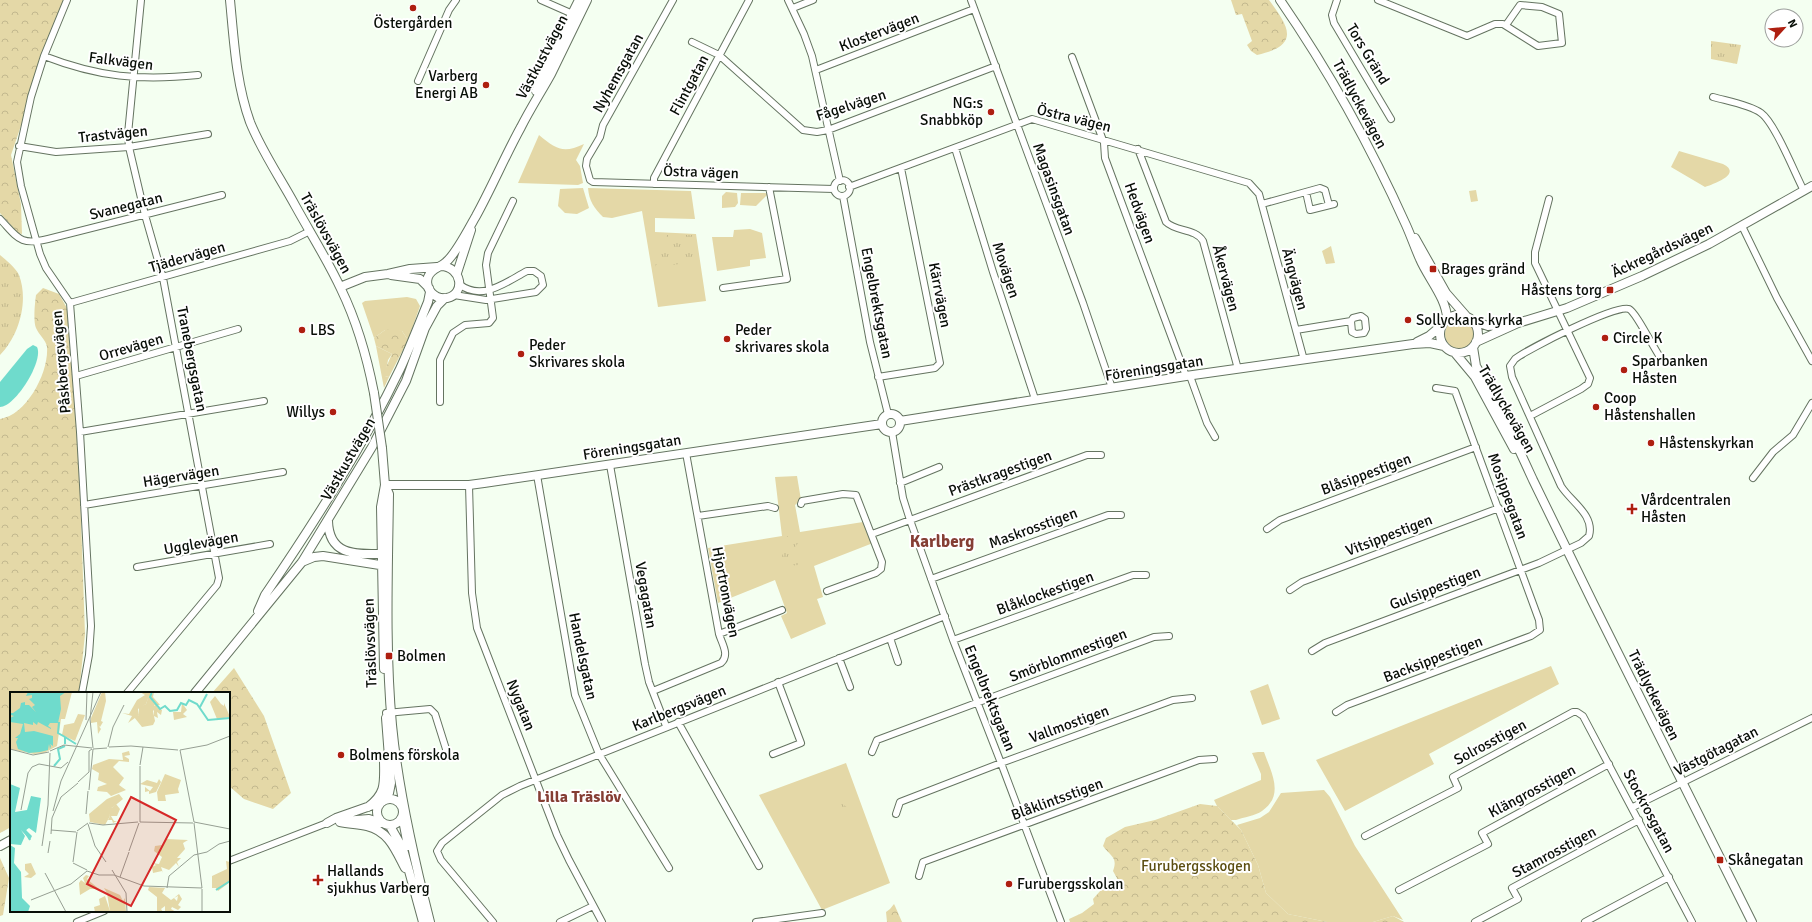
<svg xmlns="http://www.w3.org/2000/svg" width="1812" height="922" font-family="Signika,sans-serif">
	<defs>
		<pattern id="forest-crowns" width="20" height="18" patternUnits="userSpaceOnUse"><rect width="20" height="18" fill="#e4d8a7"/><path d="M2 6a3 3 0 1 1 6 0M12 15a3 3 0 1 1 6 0" fill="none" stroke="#c2b88e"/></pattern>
		<pattern id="park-tufts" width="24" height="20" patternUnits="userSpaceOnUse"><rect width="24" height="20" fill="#e4d8a7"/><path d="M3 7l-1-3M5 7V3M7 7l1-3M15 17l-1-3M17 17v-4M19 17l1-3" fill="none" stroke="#c2b88e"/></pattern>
	</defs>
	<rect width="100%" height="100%" fill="#f4fff1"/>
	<path fill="#e4d8a7" d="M539 135C556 149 563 154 584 144L576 160 580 166 583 183 578 185 518 183Z
		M1679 151 1723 164C1743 174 1713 184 1705 187L1671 167Z
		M583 188 589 208 577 214 565 213 558 206 560 189Z
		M588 188 691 191 695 219 655 218V232L696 234 706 301 658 307 642 211 612 218 603 217C594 208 589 201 588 188Z
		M726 192 737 193 738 203 735 207 722 208V196Z
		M741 193H765L768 194 756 206 740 205Z
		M750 229 762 233 766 258 750 260V266L717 271 712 237H733L734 230Z
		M407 297 416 299 420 306 408 340 402 331 385 330 374 338 362 303 365 301Z
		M1445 334a15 15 0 1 1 30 0a15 15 0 1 1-30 0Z
		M376 346 392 354 388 360 385 376 389 377 384 388Z
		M797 476 801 500 795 505 800 532 863 522 873 543 814 566 823 597 817 599 826 624 791 639 781 616 787 613 775 580 718 603 708 548 782 536 775 477Z
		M1551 666 1559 684 1429 754 1434 764 1345 811 1316 760Z
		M1268 684 1280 719 1262 725 1250 691Z
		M1258 752H1264C1271 772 1285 795 1262 811 1255 816 1244 817 1236 820H1231L1217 806 1214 800 1261 780V774L1252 753Z
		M846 763 890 883 822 910 759 795Z
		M1324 790 1330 797 1355 846 1403 920 1393 916 1373 922H1327L1288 914 1266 893 1258 865 1241 830 1237 825 1260 818 1269 812 1281 793Z"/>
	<path fill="url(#forest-crowns)" d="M0 0H64L11 155 21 204 22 234 18 233 0 213Z
		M1231 0H1269C1288 26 1302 45 1257 55L1251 51 1247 45 1252 41 1242 14 1236 15Z
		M43 288 59 294 68 310 76 378 85 634 79 693H11V827L0 833V419C27 415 49 372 47 347 46 340 39 335 36 328 33 322 35 302 36 295Z
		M396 329 402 331 408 340 389 377 385 376 384 372 392 354 376 346 374 338 385 330Z
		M234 668 264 716 291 793 273 809 244 799 229 786V693H212Z
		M1200 804 1217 806 1241 830 1258 865 1266 893 1288 914 1327 922H1070L1069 919 1082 913 1094 904 1093 899 1101 890 1118 886 1119 882 1113 871C1118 857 1111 857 1103 846L1106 838 1125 827 1155 820Z
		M0 858 9 878 3 915 0 916Z
		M894 904 895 906 902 922H887L886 912 890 909Z
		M1393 916 1404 922H1373Z"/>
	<path fill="url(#park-tufts)" d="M1711 41 1741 45 1737 64 1711 59Z
		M1476 190 1478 201 1471 202 1469 191Z
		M667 235H692L696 262 656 267 653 249 665 246Z
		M1331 246 1335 263 1326 264 1322 251Z
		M0 255C6 260 16 268 19 275 29 301 19 336 0 355Z
		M787 536 800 541 795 547 798 550 801 561 798 565 787 566 781 561Z
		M840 802 852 811 845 814 841 819 839 818 838 814 835 811Z"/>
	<path fill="#6fdbcc" d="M33 345 37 347C44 361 15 407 0 407V382L27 349Z"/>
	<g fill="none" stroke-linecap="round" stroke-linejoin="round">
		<defs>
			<path id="street" d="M67 0 44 56 31 97 17 162 21 186 40 254 46 268 70 303 80 432 91 626 89 655 82 693
				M541 0 575 15
				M673 0 603 125 600 137 587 159 586 166 590 180 593 182 834 189
				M788 0 804 34 812 56 840 181
				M971 0 1083 303 1112 388
				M1337 0 1332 15 1334 23 1391 119
				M1378 0 1467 36 1495 24H1503L1538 46 1562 43 1559 14 1542 7 1520 5 1506 25
				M793 8 813 0
				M692 42 719 55 803 130 817 132 828 130 996 66
				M44 56C98 77 140 81 198 75
				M1072 57 1104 143 1105 158 1186 376
				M816 70 974 9
				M418 81 449 10 456 0
				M1713 97C1727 101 1750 105 1761 113 1775 123 1795 174 1804 191
				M19 146 56 152 129 147 208 134
				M955 148 993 272 1035 399
				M1138 149 1166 222C1176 232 1195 228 1203 241L1238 369
				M834 188a8 8 0 1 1 16 0a8 8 0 1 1-16 0Z
				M654 184V178L749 0
				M849 187 1032 119 1249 183 1259 194 1304 360
				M1306 192 1310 210 1334 204
				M843 196 870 342 888 414
				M1262 204 1320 188 1325 190 1329 205
				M0 219C18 238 20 246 48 239L222 195
				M1742 226 1777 298 1812 361
				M723 288 787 279 769 187
				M454 295 486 300 536 292 543 285 541 276 534 271H527C506 282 482 302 459 284
				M70 303 290 241 310 231
				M1296 330 1351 321 1353 318 1361 316 1365 319 1366 329 1364 333 1356 334 1352 332 1351 321
				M76 376 238 329
				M1190 376 1207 423 1215 437
				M878 377 935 368 940 363 901 168
				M440 402V360L453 333 465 325 489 323 493 318 486 265 488 253 513 201
				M1530 416 1581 389 1588 384 1590 378 1535 263V252L1549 199
				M80 432 264 401
				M892 432 903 498 910 520 953 640 1001 763 1061 922
				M610 465 645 664 649 682 666 726
				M537 475 575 695 599 754 669 868
				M1753 478 1773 452 1793 435 1812 403
				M900 483 939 467
				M469 485 472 593 477 628 557 835 569 860 602 922
				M801 504 802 501 843 494 856 495 882 562 881 569 876 573 827 591
				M84 505 283 472
				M698 516 768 506 775 508
				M1267 529 1280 520 1476 447
				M872 534 1087 455H1101
				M137 567 270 544
				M931 579 1108 515H1121
				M1290 590 1302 582 1499 508
				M719 634 782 610
				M890 638 898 662
				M953 640 1133 575H1146
				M1312 651 1325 643 1539 563 1581 543 1589 536C1595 515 1571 502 1561 486L1512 377 1510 366 1515 359C1528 349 1616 304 1629 309 1636 312 1655 351 1662 360
				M839 658 850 687
				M653 691 721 663C730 655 722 644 719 634L686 453
				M127 693 217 585 219 578 163 278 145 215 129 147 128 134 141 0
				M1336 712 1347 705 1531 636 1540 630 1539 620 1455 391 1436 388
				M386 713 430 709 435 714 446 749
				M678 722 759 866
				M872 752 877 740 1154 637 1169 636
				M773 754 801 743 778 682
				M1633 807 1812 718
				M896 814 900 802 1001 763 1173 700 1192 698
				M1365 836 1458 788 1453 777 1573 712H1577L1583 716 1692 922
				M229 861 327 823
				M919 876 923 862 1199 760 1214 759
				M1399 890 1488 844 1482 833 1609 764
				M77 922 104 911
				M493 922 441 860 437 851 442 843 502 795 520 786 945 616
				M560 922 593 906
				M756 922 822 913
				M1475 922 1518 899 1512 888 1639 820
				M1585 922 1669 877"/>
			<path id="secondary" d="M230 0C234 41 236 83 250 122 262 152 281 179 296 207 311 234 328 261 341 289 357 322 367 357 374 393
				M1280 0C1329 71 1371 147 1406 225 1411 236 1415 248 1420 259 1428 278 1447 299 1447 319
				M536 91 550 58 579 0
				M1415 238 1446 293 1467 317
				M441 266C462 267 466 294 447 298 435 300 424 289 428 277 431 268 440 268 446 262 456 254 469 228 476 216 492 187 505 156 521 127 530 109 541 92 551 74 563 49 575 25 587 0
				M457 273 471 230
				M391 275 420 279 429 288
				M340 287 365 277 388 274 410 269 437 267
				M1440 334a19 19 0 1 1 38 0a19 19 0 1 1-38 0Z
				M1473 321 1488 326 1507 324
				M1417 342 1429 336 1442 325
				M1476 342 1518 323 1567 308 1642 276 1709 244 1812 186
				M1473 347 1476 366 1498 404 1533 480 1593 603 1752 922
				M1455 353 1475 377 1514 449
				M882 423a9 9 0 1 1 18 0a9 9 0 1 1-18 0Z
				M900 421 1186 376 1413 344 1430 343 1444 346
				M382 448 385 485 389 494C388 570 385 650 392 725 398 789 414 859 430 922
				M385 485H469L484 483 882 424
				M328 521C329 557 357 554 385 554
				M302 562 314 557 323 556 386 566
				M258 611 265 595C314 523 362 448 400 369 410 347 419 324 428 302L430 292
				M384 669 381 507 385 485
				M195 693 302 562 372 447 406 381 425 328 437 306 445 298
				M377 812a13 13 0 1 1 26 0a13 13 0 1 1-26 0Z
				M385 800 389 793 391 783 386 718
				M368 807C387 793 384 782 384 759
				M403 820 408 846
				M344 821 369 819 381 823
				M340 822C349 824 358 824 367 826 389 831 396 851 405 868
				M327 823 336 818 373 805
				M390 826 403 849 423 922
				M0 846 11 840"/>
		</defs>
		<use href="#street" stroke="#657461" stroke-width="8"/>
		<use href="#secondary" stroke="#657461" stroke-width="10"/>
		<use href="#street" stroke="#fff" stroke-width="6"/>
		<use href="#secondary" stroke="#fff" stroke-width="8"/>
		<defs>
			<path id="secondary-bridge" d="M374 393 382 448"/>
		</defs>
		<use href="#secondary-bridge" stroke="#657461" stroke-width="10" stroke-linecap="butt"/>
		<use href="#secondary-bridge" stroke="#fff" stroke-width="8"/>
	</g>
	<g fill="#ae1f10" stroke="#fff" stroke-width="1.5">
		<circle cx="413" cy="8" r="4"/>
		<circle cx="486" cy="85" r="4"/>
		<circle cx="991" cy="112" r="4"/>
		<rect x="1429" y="265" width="8" height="8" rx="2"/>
		<rect x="1606" y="286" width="8" height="8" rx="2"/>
		<circle cx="1408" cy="320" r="4"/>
		<circle cx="302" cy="330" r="4"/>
		<circle cx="1605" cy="338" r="4"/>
		<circle cx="727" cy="339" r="4"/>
		<circle cx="521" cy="354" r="4"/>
		<circle cx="1624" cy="370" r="4"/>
		<circle cx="1596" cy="407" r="4"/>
		<circle cx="333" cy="412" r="4"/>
		<circle cx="1651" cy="443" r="4"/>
		<path d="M1630 503h4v4h4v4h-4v4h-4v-4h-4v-4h4z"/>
		<rect x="385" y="652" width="8" height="8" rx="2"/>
		<circle cx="341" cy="755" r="4"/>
		<rect x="1716" y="856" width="8" height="8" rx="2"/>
		<path d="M316 874h4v4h4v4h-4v4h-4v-4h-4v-4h4z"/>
		<circle cx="1009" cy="884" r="4"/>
	</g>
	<g text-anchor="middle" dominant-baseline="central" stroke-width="4" stroke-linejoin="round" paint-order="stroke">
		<g font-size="15" fill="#080e07" stroke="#fff" text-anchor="start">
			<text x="413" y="23" text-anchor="middle">Östergården</text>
			<text x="478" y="76" text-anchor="end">Varberg<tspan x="478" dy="17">Energi AB</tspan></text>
			<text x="983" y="103" text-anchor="end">NG:s<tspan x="983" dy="17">Snabbköp</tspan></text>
			<text x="1441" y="269">Brages gränd</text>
			<text x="1602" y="290" text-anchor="end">Håstens torg</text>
			<text x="1416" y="320">Sollyckans kyrka</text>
			<text x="310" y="330">LBS</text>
			<text x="735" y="330">Peder<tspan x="735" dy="17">skrivares skola</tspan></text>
			<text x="1613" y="338">Circle K</text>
			<text x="529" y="345">Peder<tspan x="529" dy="17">Skrivares skola</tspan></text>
			<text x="1632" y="361">Sparbanken<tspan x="1632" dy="17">Håsten</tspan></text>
			<text x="1604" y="398">Coop<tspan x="1604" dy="17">Håstenshallen</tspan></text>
			<text x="325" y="412" text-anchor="end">Willys</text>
			<text x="1659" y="443">Håstenskyrkan</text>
			<text x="1641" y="500">Vårdcentralen<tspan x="1641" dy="17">Håsten</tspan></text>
			<text x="397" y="656">Bolmen</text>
			<text x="349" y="755">Bolmens förskola</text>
			<text x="1728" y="860">Skånegatan</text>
			<text x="327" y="871">Hallands<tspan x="327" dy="17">sjukhus Varberg</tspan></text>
			<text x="1017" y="884">Furubergsskolan</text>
		</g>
		<g font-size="15" fill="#080e07" stroke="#fff">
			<text transform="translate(879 32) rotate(-21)">Klostervägen</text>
			<text transform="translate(1368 54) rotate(59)">Tors Gränd</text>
			<text transform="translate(542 57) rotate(-62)">Västkustvägen</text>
			<text transform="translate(121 61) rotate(7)">Falkvägen</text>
			<text transform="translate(618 73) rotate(-61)">Nyhemsgatan</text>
			<text transform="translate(689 85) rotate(-62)">Flintgatan</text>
			<text transform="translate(1360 104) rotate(62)">Trädlyckevägen</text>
			<text transform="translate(851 105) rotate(-18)">Fågelvägen</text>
			<text transform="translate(1074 118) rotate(14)">Östra vägen</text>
			<text transform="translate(113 134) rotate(-6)">Trastvägen</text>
			<text transform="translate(701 172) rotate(2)">Östra vägen</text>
			<text transform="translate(1054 189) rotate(70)">Magasinsgatan</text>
			<text transform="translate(126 206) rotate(-14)">Svanegatan</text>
			<text transform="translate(1140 213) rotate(70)">Hedvägen</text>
			<text transform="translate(326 233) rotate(61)">Träslövsvägen</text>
			<text transform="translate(1662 250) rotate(-25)">Äckregårdsvägen</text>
			<text transform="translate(187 257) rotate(-16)">Tjädervägen</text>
			<text transform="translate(1006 270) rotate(72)">Movägen</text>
			<text transform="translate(1226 278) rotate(75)">Åkervägen</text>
			<text transform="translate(1295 279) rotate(75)">Ängvägen</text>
			<text transform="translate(940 295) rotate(79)">Kärrvägen</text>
			<text transform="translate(877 303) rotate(79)">Engelbrektsgatan</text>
			<text transform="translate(131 347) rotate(-16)">Orrevägen</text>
			<text transform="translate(192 359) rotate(79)">Tranebergsgatan</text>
			<text transform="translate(61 362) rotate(-95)">Påskbergsvägen</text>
			<text transform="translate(1154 368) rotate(-9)">Föreningsgatan</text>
			<text transform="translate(1507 409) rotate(60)">Trädlyckevägen</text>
			<text transform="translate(632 447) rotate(-9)">Föreningsgatan</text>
			<text transform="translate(348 459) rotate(-60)">Västkustvägen</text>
			<text transform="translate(1000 473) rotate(-20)">Prästkragestigen</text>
			<text transform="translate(1366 474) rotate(-20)">Blåsippestigen</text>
			<text transform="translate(181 476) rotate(-9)">Hägervägen</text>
			<text transform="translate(1508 496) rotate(70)">Mosippegatan</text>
			<text transform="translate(1033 528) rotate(-20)">Maskrosstigen</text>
			<text transform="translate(1389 535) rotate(-21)">Vitsippestigen</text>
			<text transform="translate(201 543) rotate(-10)">Ugglevägen</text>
			<text transform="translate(1435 588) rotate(-21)">Gulsippestigen</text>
			<text transform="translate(726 592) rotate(79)">Hjortronvägen</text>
			<text transform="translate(1045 593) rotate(-20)">Blåklockestigen</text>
			<text transform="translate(646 595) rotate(80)">Vegagatan</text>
			<text transform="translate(370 643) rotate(-92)">Träslövsvägen</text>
			<text transform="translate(1068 655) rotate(-21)">Smörblommestigen</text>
			<text transform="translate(583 656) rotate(78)">Handelsgatan</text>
			<text transform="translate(1433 659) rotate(-21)">Backsippestigen</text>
			<text transform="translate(1654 695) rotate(64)">Trädlyckevägen</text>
			<text transform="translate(990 698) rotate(68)">Engelbrektsgatan</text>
			<text transform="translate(521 705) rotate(68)">Nygatan</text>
			<text transform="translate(679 708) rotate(-22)">Karlbergsvägen</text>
			<text transform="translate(1069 724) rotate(-20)">Vallmostigen</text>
			<text transform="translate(1490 742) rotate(-28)">Solrosstigen</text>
			<text transform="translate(1716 751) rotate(-27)">Västgötagatan</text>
			<text transform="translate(1532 791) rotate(-28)">Klängrosstigen</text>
			<text transform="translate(1057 799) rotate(-20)">Blåklintsstigen</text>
			<text transform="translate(1649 811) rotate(62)">Stockrosgatan</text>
			<text transform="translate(1554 852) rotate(-28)">Stamrosstigen</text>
		</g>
		<g font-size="15" fill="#5c4e11" stroke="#fff">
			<text x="1196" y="866">Furubergsskogen</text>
		</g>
		<g font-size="16" font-weight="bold" fill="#853e34" stroke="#fff">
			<text x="579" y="797">Lilla Träslöv</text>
		</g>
		<g font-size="17" font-weight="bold" fill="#853e34" stroke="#fff">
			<text x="942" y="541">Karlberg</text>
		</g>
	</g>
	<g transform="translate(10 692)">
		<rect width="220" height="220" fill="#f4fff1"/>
		<path d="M92 0H95L96 9 91 29 93 30 90 35 88 33 91 37 88 42 87 30 81 31V26ZM139 3 147 14 144 13 145 17 143 19 145 29 143 33 132 35 124 25 129 23V15L136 12ZM205 4 211 12 214 14V11L220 25 207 27 200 10ZM172 11 177 18 173 22 177 25 164 28 163 20H171ZM155 82 171 88 168 97 169 101 155 103 156 109H148L147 100ZM95 204 100 219 85 220 84 215 90 213 89 207Z" fill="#e4d8a7"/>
		<path d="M130 0H141L140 4 144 9 140 4 144 0 143 5 150 13H147V15L152 18 151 23 147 20 148 26 144 24V14L147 12 139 4 136 12 128 17 129 23 118 31 122 24 112 21 119 22 127 8 135 3ZM119 59 120 63 114 64 119 67V70L109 69 103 75 114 86 109 93 116 98 101 104 97 100 87 99 88 95 97 92 88 88 89 81 82 77 83 73 99 67 113 68 112 61ZM149 87 151 90 146 100 139 102V99L135 100V95L140 99 143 95 130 92 137 88 147 91ZM106 112 110 117 107 124H101L104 129H107L103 131 102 128H98L100 124 97 118 99 113 102 116ZM156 147 178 148 173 151 175 157 167 166H171L167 170 169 175 166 171 159 178 151 175 153 181 152 179 143 181 142 175 146 173 142 171 149 172 152 165 144 159 145 154 152 153ZM216 169 220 170V190L208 199 206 196H202V184L217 177ZM76 183 79 184 77 187 89 197H80L70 203 69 191 71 188 75 191 73 186ZM139 195 155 196 152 201 161 208 164 206 167 209 168 204 164 206 169 202 172 207 168 213 171 215 168 218 162 215 161 217 166 220H155V214L151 217 153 220H147V205L138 198ZM94 196 110 203 113 209 115 206 116 220H100L97 201Z" fill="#e4d8a7"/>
		<path d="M109 102 113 107 102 116 98 115 100 124 95 133 80 130 79 122 97 107Z" fill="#e4d8a7"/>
		<path d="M0 0H62L55 27H51L47 54 34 61 24 62 0 57ZM68 22 75 23 65 49 52 43 54 33 64 31ZM21 171 26 182 21 186 14 185 19 182 15 178V172Z" fill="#e4d8a7"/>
		<path d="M18 0H56L50 4 51 17 48 31H40L38 34 41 36V37L28 30 27 33 23 30V33L14 31 15 40 24 39 43 44V54L40 52 41 54 40 57 39 52 38 58 30 60 19 61 8 57 6 50 8 46H5L10 42 13 32 0 30V26L4 24 1 23 0 21H3L10 16 11 11 15 10V13H19L26 20 22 15 25 13 19 7 22 6V3L16 4ZM0 92 10 96 5 120 17 118 21 104 31 106 26 141 19 136 16 138 22 144 20 148 11 138 15 144 11 153 0 152ZM0 153 5 156 4 171 11 180 12 206 20 214 18 220H0Z" fill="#6fdbcc"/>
		<path fill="none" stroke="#6fdbcc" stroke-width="2" d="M142 0 140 5 150 17 155 14 160 19 167 18 171 11 176 13 179 8 187 12 198 28 220 26M190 15 197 2M49 30 48 41 55 45V52M55 45 66 52M44 74 50 67 48 57 55 54M0 123 18 127 15 139 20 148M206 198 220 189"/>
		<path fill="none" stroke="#969f93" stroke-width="1" d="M83 0 80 27 83 56M76 28 77 0M98 55 103 35 114 13M99 55 121 54 168 58M0 57 23 63 39 60M83 57 97 56M170 58 184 130M170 58 197 53 220 44M40 59 54 53 82 56M130 73 133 55M68 90 79 80V59L82 57M79 98 83 57M11 118 18 81 22 75 29 72 51 76 58 70M43 119 51 89 91 0M76 122 78 99M130 130V74M130 130 183 131M184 130 220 137M79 131 93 133 128 130M184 131 192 196M78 132 85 154 96 170M41 138 66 140M67 139 78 131M41 142 42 126 51 105 68 91M32 154 38 113 40 61M119 159 129 131M38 161 40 149M63 170 67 140M63 171 77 178M102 178 116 201 117 220M77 179 89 183H104L134 194 192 196M35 181 56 220M110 185 119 160M157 196 159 184 184 163 197 160 209 152 220 149M21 208 61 192 77 179M192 220V197"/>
		<path fill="#d62828" fill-opacity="0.15" stroke="#d62828" stroke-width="2" d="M121 105 166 128 121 214 77 192Z"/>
		<rect width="220" height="220" fill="none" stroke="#080e07" stroke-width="2"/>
	</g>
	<g transform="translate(1784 28) rotate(63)"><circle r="19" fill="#ffffff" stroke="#9c9f9c"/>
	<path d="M0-3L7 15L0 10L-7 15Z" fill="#ae1f10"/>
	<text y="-6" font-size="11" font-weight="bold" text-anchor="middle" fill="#080e07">N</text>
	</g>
</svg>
